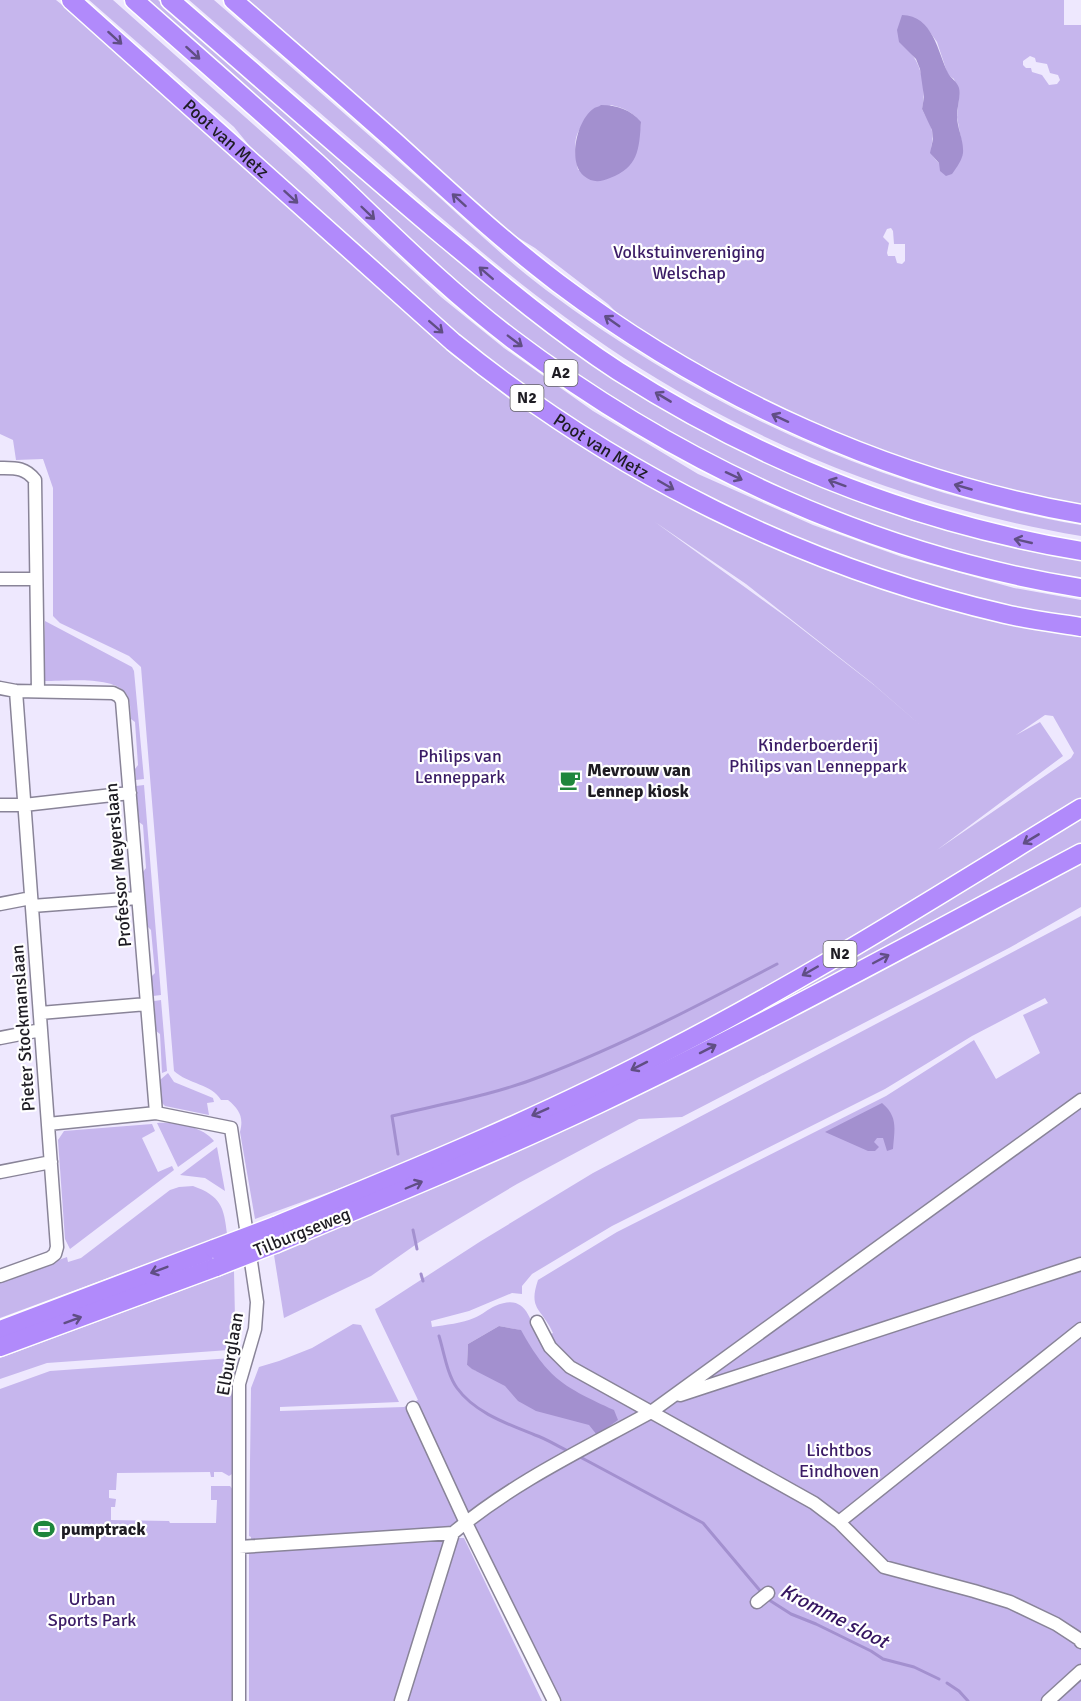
<svg xmlns="http://www.w3.org/2000/svg" width="1081" height="1701" font-family="Signika,sans-serif">
	<rect width="100%" height="100%" fill="#eee8fe"/>
	<path fill="#c6b6ed" fill-rule="evenodd" d="M0 0H56L105 39 421 322 451 354 521 408 749 533 1081 633V800L888 918 700 1026 539 1105 404 1165 255 1219 240 1132C244 1117 239 1109 228 1100H221C212 1084 188 1084 174 1071L141 667 129 656 60 623 53 616V488L43 459 16 460 13 440 0 434ZM655 522 746 584 872 683 926 730 874 685 789 619ZM1045 715 1053 716 1074 753 1071 758 937 850 1063 756 1040 722 1016 735Z
		M89 0H113L307 172 441 297 504 348 593 411 698 474 813 525 902 557 1014 588 1081 600V620L1009 606 895 576 804 543 688 491 582 428 492 364 429 312 257 155 234 127Z
		M144 0H158L467 267 718 438 778 469 828 490 913 521 1022 550 1081 560V579L1019 568 908 538 821 507 709 455 604 394 516 332 455 282Z
		M189 0H214C283 60 352 120 421 181 462 217 502 257 546 290 705 409 884 491 1081 525V536C919 509 762 448 624 358 536 301 457 232 378 163 316 109 252 55 189 0Z
		M245 0H1064V25H1081V507L927 470 799 420 633 329 608 304 535 248 504 229ZM917 20 927 28 937 42 948 75 954 79 959 96 957 117 962 144 939 163C925 150 935 145 932 131 931 124 925 116 922 109 926 91 923 67 910 52ZM1030 56 1035 58 1036 62 1047 64 1050 73 1058 75 1060 80 1057 84 1049 85 1042 75 1032 72 1031 68H1026L1023 65V61ZM611 105C624 108 633 112 641 123L637 150 578 170C570 128 579 126 611 105ZM891 228 893 231 894 244H905V261L902 264 897 263 895 256H888L887 253 889 243 883 237 887 229Z
		M45 621 132 667 134 671 144 779 136 780 135 769 138 765 135 722 131 719C130 711 131 701 127 695 116 675 65 681 45 681L43 676Z
		M144 785 161 995 153 996 151 977 155 973 151 930 147 926 143 872 146 868 143 825 139 822 136 786Z
		M1081 816V845L779 1004 662 1062Z
		M1081 860V907L1009 948 682 1117 639 1119 517 1184 418 1243 371 1276 284 1318 274 1255 280 1249Z
		M1081 916V1701H547L466 1532 446 1537 251 1548V1537L249 1536 251 1388 259 1367 279 1361 312 1348 353 1324 361 1325 399 1402 280 1407V1411L404 1407 418 1400 376 1312 375 1309 379 1307 481 1241 593 1173ZM1045 998 1048 1003 1023 1015 1040 1053 996 1079 974 1040 886 1096 617 1232 538 1280C528 1310 541 1307 553 1333L538 1340C530 1317 525 1293 495 1306 488 1309 482 1315 474 1318 463 1323 445 1325 432 1327L431 1321 469 1311 512 1293 522 1294V1286L532 1274 612 1226 885 1089 972 1036ZM499 1326 520 1330 529 1345 476 1371 467 1365 468 1344Z
		M161 1000 167 1071 162 1073 160 1034 156 1031 154 1001Z
		M168 1073 174 1082 213 1098 214 1102 207 1103 209 1115 165 1106 162 1103 160 1080Z
		M157 1123C175 1122 202 1126 214 1141L178 1167Z
		M152 1124 155 1131 142 1138 158 1172 172 1166 174 1170 70 1249 65 1239 58 1140 64 1131Z
		M217 1147 225 1191 205 1178 180 1175Z
		M193 1186C221 1196 224 1207 227 1234L0 1318V1281L67 1257 68 1262 81 1258 170 1190 179 1187Z
		M234 1271 235 1319 229 1350 47 1363 0 1379V1358Z
		M232 1358 234 1368 235 1472 229 1476 222 1472H214V1477H211L210 1472 117 1473 116 1490H109V1498L116 1499 115 1507H111V1520L169 1521 170 1523H216L217 1500H211V1486H230L234 1491V1701H0V1389L50 1371Z
		M458 1538H464L542 1701H407Z
		M447 1541 396 1701H249V1552Z"/>
	<path fill="#a390cf" d="M902 15C933 15 938 53 948 73 950 78 957 81 959 88 961 96 957 107 957 116 957 128 964 140 963 153 962 160 957 167 952 174L946 176 940 171 939 163 930 153 933 139 932 130 922 109 924 97 920 69 916 59 899 42 897 30Z
		M601 105C617 105 631 110 641 122 639 151 638 167 610 178 601 182 592 183 584 176 567 163 577 120 593 109 595 107 599 107 601 105Z
		M882 1103C899 1117 894 1131 893 1149L887 1151 883 1138H877L874 1142 879 1147 875 1151H868L825 1132Z
		M499 1326 521 1330C548 1379 564 1387 614 1410L618 1420 597 1435 589 1425 536 1411 518 1401 505 1386 472 1369 467 1365 468 1344Z"/>
	<g fill="none" stroke-linecap="round" stroke-linejoin="round">
		<path stroke="#a390cf" stroke-width="3" d="M398 1154 392 1116C442 1104 494 1095 542 1076 623 1045 701 1004 777 964
			M413 1230 417 1249
			M421 1274 423 1281
			M439 1336C444 1352 447 1374 457 1388 475 1413 508 1424 535 1435 547 1439 557 1446 568 1451
			M582 1458 703 1523 762 1593
			M766 1598 791 1614 816 1624 871 1651 883 1659 914 1667 939 1679
			M947 1683 959 1691 968 1701"/>
		<defs>
			<path id="minor" d="M0 468C15 468 25 467 35 480L38 691
				M0 579H36
				M0 688 16 691 113 693 119 696 122 701 156 1113
				M0 805H24L130 793
				M0 904 31 898
				M32 906 138 898
				M40 1013 147 1004
				M0 1038 41 1030
				M48 1124 156 1113 231 1128 257 1302 255 1329 239 1384V1701
				M0 1172 51 1162
				M0 1276 50 1258 55 1254 57 1247 16 691
				M537 1322 550 1347 570 1367 651 1412 1081 1100
				M680 1395 1081 1264
				M413 1408 466 1523 554 1701
				M839 1522 1081 1329
				M239 1547 453 1533C512 1483 584 1449 651 1412L814 1503 839 1522 884 1567 974 1591 1010 1602 1056 1624 1079 1639 1081 1642
				M757 1602 768 1593
				M401 1701 453 1533
				M1048 1701 1081 1671"/>
			<g id="highway">
				<path id="s1" d="M71 0 453 342C614 473 803 567 1005 614 1030 620 1056 623 1081 627"/>
				<path d="M134 0C195 54 257 108 317 163 381 223 442 286 512 339 678 464 874 555 1081 588"/>
				<path d="M170 0C259 77 347 155 437 231 496 280 554 329 618 371 759 461 916 523 1081 551"/>
				<path d="M233 0C286 46 340 93 393 140 447 189 500 239 558 283 712 399 891 480 1081 514"/>
				<path d="M275 1226C404 1173 535 1120 659 1055 804 981 942 893 1081 808"/>
				<path d="M277 1243C385 1198 492 1154 598 1104 762 1026 921 938 1081 853"/>
				<path d="M0 1330 214 1249"/>
				<path d="M0 1347 216 1267"/>
			</g>
		</defs>
		<use href="#minor" stroke="#898498" stroke-width="15"/>
		<use href="#highway" stroke="#fff" stroke-width="21"/>
		<use href="#minor" stroke="#fff" stroke-width="12"/>
		<use href="#highway" stroke="#b18afb" stroke-width="18"/>
		<defs>
			<path id="highway-bridge" d="M214 1249 275 1226
				M216 1267 277 1243"/>
		</defs>
		<use href="#highway-bridge" stroke="#fff" stroke-width="21" stroke-linecap="butt"/>
		<use href="#highway-bridge" stroke="#b18afb" stroke-width="18"/>
	</g>
	<defs><path id="oneway-shaft" d="M-6 0H5M1.5-3L5.5 0L1.5 3" fill="none" stroke-width="1.6" stroke-linecap="round" stroke-linejoin="round" transform="scale(1.5)"/></defs>
	<g stroke="#604e84">
		<use href="#oneway-shaft" transform="translate(115 38) rotate(42)"/>
		<use href="#oneway-shaft" transform="translate(193 53) rotate(42)"/>
		<use href="#oneway-shaft" transform="translate(291 197) rotate(42)"/>
		<use href="#oneway-shaft" transform="translate(459 200) rotate(-138)"/>
		<use href="#oneway-shaft" transform="translate(368 213) rotate(44)"/>
		<use href="#oneway-shaft" transform="translate(486 273) rotate(-139)"/>
		<use href="#oneway-shaft" transform="translate(612 321) rotate(-145)"/>
		<use href="#oneway-shaft" transform="translate(436 327) rotate(41)"/>
		<use href="#oneway-shaft" transform="translate(515 341) rotate(37)"/>
		<use href="#oneway-shaft" transform="translate(663 397) rotate(-149)"/>
		<use href="#oneway-shaft" transform="translate(780 418) rotate(-155)"/>
		<use href="#oneway-shaft" transform="translate(734 476) rotate(25)"/>
		<use href="#oneway-shaft" transform="translate(837 483) rotate(-160)"/>
		<use href="#oneway-shaft" transform="translate(666 485) rotate(30)"/>
		<use href="#oneway-shaft" transform="translate(963 487) rotate(-164)"/>
		<use href="#oneway-shaft" transform="translate(1023 541) rotate(-167)"/>
		<use href="#oneway-shaft" transform="translate(1031 839) rotate(149)"/>
		<use href="#oneway-shaft" transform="translate(881 959) rotate(-28)"/>
		<use href="#oneway-shaft" transform="translate(810 971) rotate(150)"/>
		<use href="#oneway-shaft" transform="translate(708 1049) rotate(-27)"/>
		<use href="#oneway-shaft" transform="translate(639 1066) rotate(153)"/>
		<use href="#oneway-shaft" transform="translate(540 1112) rotate(156)"/>
		<use href="#oneway-shaft" transform="translate(414 1185) rotate(-23)"/>
		<use href="#oneway-shaft" transform="translate(159 1270) rotate(159)"/>
		<use href="#oneway-shaft" transform="translate(73 1320) rotate(-20)"/>
	</g>
	<defs>
		<symbol id="cafe-bare" viewBox="-9 -9 18 18"><path d="M-5.5-4.5H6V0H3Q3 3.5 0 3.5H-2.5Q-5.5 3.5-5.5 0ZM3-3.2v2h1.7v-2ZM-6 4.5H4V6H-6Z" fill="#1e863c" stroke="#fff" stroke-width="2.5" paint-order="stroke"/></symbol>
		<symbol id="stadium-bare" viewBox="-9 -9 18 18"><path d="M0-5a6.5 5 0 1 0 0 10a6.5 5 0 1 0 0-10ZM-3.5-1.8h7v3.6h-7Z" fill="#1e863c" stroke="#fff" stroke-width="2.5" paint-order="stroke"/></symbol>
	</defs>
	<g fill-rule="evenodd">
		<use href="#cafe-bare" x="555" y="765" width="30" height="30"/>
		<use href="#stadium-bare" x="29" y="1514" width="30" height="30"/>
	</g>
	<g text-anchor="middle" dominant-baseline="central" stroke-width="4.5" stroke-linejoin="round" paint-order="stroke">
		<g fill="#fff" stroke="#626065" stroke-width="1.5">
			<rect x="544.5" y="360" width="33" height="26" rx="4.5"/>
			<rect x="510.5" y="385" width="33" height="26" rx="4.5"/>
			<rect x="823.5" y="941" width="33" height="26" rx="4.5"/>
		</g>
		<g font-size="16" font-weight="bold" fill="#1e1c23">
			<text x="561" y="373">A2</text>
			<text x="527" y="398">N2</text>
			<text x="840" y="954">N2</text>
		</g>
		<g font-size="18" fill="#1e1c23" stroke="#fff">
			<text stroke="none"><textPath href="#s1" startOffset="208">Poot van Metz</textPath></text>
			<text stroke="none"><textPath href="#s1" startOffset="694">Poot van Metz</textPath></text>
			<text transform="translate(118 865) rotate(-95)">Professor Meyerslaan</text>
			<text transform="translate(23 1028) rotate(-94)">Pieter Stockmanslaan</text>
			<text transform="translate(302 1232) rotate(-22)">Tilburgseweg</text>
			<text transform="translate(230 1354) rotate(-80)">Elburglaan</text>
		</g>
		<g font-size="18" fill="#3b1c66" stroke="#fff">
			<text x="689" y="252">Volkstuinvereniging<tspan x="689" dy="21">Welschap</tspan></text>
			<text x="818" y="745">Kinderboerderij<tspan x="818" dy="21">Philips van Lenneppark</tspan></text>
			<text x="460" y="756">Philips van<tspan x="460" dy="21">Lenneppark</tspan></text>
			<text x="839" y="1450">Lichtbos<tspan x="839" dy="21">Eindhoven</tspan></text>
			<text x="92" y="1599">Urban<tspan x="92" dy="21">Sports Park</tspan></text>
		</g>
		<g font-size="18" font-weight="bold" fill="#1e1c23" stroke="#fff" text-anchor="start">
			<text x="587" y="770">Mevrouw van<tspan x="587" dy="21">Lennep kiosk</tspan></text>
			<text x="61" y="1529">pumptrack</text>
		</g>
		<g font-size="20" font-style="italic" fill="#361661" stroke="#fff">
			<text transform="translate(834 1616) rotate(27)">Kromme sloot</text>
		</g>
	</g>
</svg>
